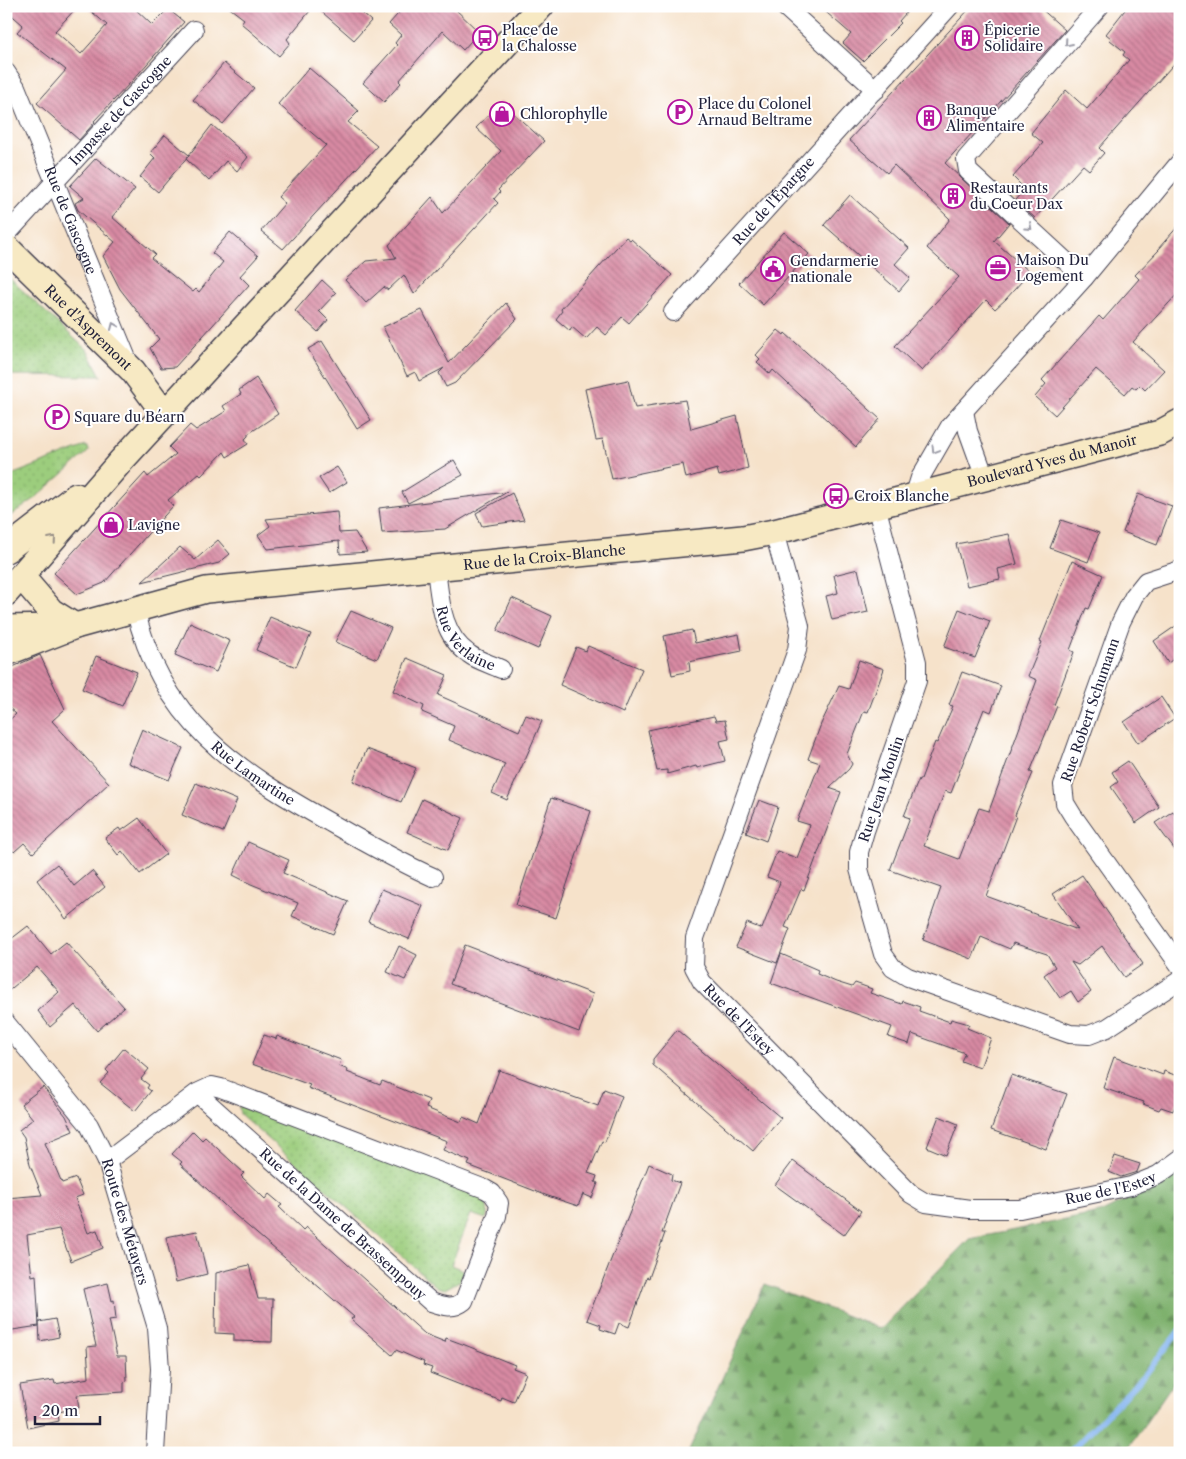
<svg xmlns="http://www.w3.org/2000/svg" width="1186" height="1459" font-family="'Libre Caslon Text',serif">
	<defs>
		<pattern id="grass-dots" width="8" height="8" patternUnits="userSpaceOnUse" patternTransform="scale(1.25)"><rect width="8" height="8" fill="#9ccd7d"/><path d="M2 2h.1M6 6h.1" fill="none" stroke="#86b06d" stroke-width="1.8" stroke-linecap="round"/></pattern>
		<pattern id="forest-firs" width="22" height="20" patternUnits="userSpaceOnUse" patternTransform="scale(1.25)"><rect width="22" height="20" fill="#7db06c"/><path d="M5 1l3.5 6h-7zM16 11l3.5 6h-7z" fill="#668f5a"/></pattern>
		<pattern id="building-back-hatch" width="6" height="6" patternUnits="userSpaceOnUse" patternTransform="scale(1.25)"><rect width="6" height="6" fill="#d88aa3"/><path d="M-1 5l2 2M0 0l6 6M5-1l2 2" fill="none" stroke="#af7086"/></pattern>
	</defs>
	<rect width="100%" height="100%" fill="#fff"/>
	<filter id="ink" filterUnits="userSpaceOnUse"><feTurbulence type="fractalNoise" baseFrequency=".02" numOctaves="2"/><feDisplacementMap in="SourceGraphic" scale="10" xChannelSelector="R" yChannelSelector="G"/><feConvolveMatrix kernelMatrix="1 2 1 2 8 2 1 2 1" color-interpolation-filters="sRGB"/></filter>
	<filter id="wash" filterUnits="userSpaceOnUse"><feTurbulence type="fractalNoise" baseFrequency=".0096" numOctaves="4" result="noise"/><feDisplacementMap in="SourceGraphic" scale="20" xChannelSelector="R" yChannelSelector="G"/><feGaussianBlur stdDeviation="1.12" result="paint"/><feColorMatrix in="noise" values="0 0 0 0 0 0 0 0 0 0 0 0 0 0 0 0 0 1.4 0 .05"/><feComposite in="paint" operator="in"/></filter>
	<g filter="url(#wash)">
		<rect width="100%" height="100%" fill="#f6e2ca"/>
		<path fill="url(#grass-dots)" stroke="#5f785c" d="M6 275 88 351 101 376 6 375Z
			M86 446 89 451 33 500 6 519V477Z
			M245 1105 478 1195C488 1203 489 1208 486 1219L471 1214 451 1265 465 1271 461 1280 445 1289 437 1287 240 1114 239 1107Z"/>
		<path fill="url(#forest-firs)" stroke="#506954" d="M1180 1173V1373L1125 1453H688L765 1284 881 1329 969 1239 1100 1213Z"/>
		<g fill="none" stroke-linecap="round" stroke-linejoin="round">
			<path stroke="#85b5f0" stroke-width="6" d="M1069 1453 1144 1376 1180 1330"/>
		</g>
		<g id="blocks">
			<path fill="url(#building-back-hatch)" d="M6 6H78L55 31 81 54 107 25 85 6H132L152 25 168 9 184 22 132 81 94 121 95 122 79 140 37 103 66 70 17 32 23 25 6 10Z
				M227 6H314L287 39 290 43 279 56 241 23 244 19Z
				M315 6H354L371 21 354 40Z
				M405 6H452L479 32 463 50 443 31 399 81 401 83 384 102 363 83 397 45 395 43 401 35 389 24Z
				M819 6H912L899 21 901 23 863 61 843 43 851 34Z
				M972 6H1038L1065 30 945 163 1009 223 994 241 1030 272 1006 299 995 309 986 300 922 371 895 346 959 277 927 248 950 219 894 165 887 173 849 140Z
				M1128 6H1180V57L1099 148 1104 153 1089 170 1083 165 1035 218 1015 200 1025 189 1013 177 1043 143 1031 133 1066 90 1087 109 1129 60 1123 55 1125 52 1110 40 1111 38 1106 34Z
				M224 63 254 88 223 124 193 100Z
				M309 68 359 111 348 122 377 146 283 249 261 231 285 203 278 197 326 145 278 104Z
				M501 102 544 141 498 190 500 192 494 199 498 203 414 294 404 275 388 290 384 287 366 303 345 280 366 261 396 258 389 245 432 197 443 213 501 151 476 128Z
				M212 125 248 157 237 171 226 161 209 181 186 159Z
				M165 135 189 155 158 192 140 177 155 158 150 153Z
				M96 158 135 189 112 217 155 254 151 258 193 292 196 289 199 292 223 262 212 253 230 232 258 256 240 276 249 285 175 367 161 368 150 348 159 339 120 289 103 256 115 242 78 210 75 203 84 198 70 186Z
				M850 195 909 248 895 264 910 278 899 291 824 225Z
				M1180 224V291L1133 342 1164 370 1145 390 1140 385 1136 389 1132 386 1125 394 1096 369 1055 415 1035 397 1046 384 1042 380 1099 316 1103 320 1139 279 1135 275 1159 250 1158 249Z
				M784 232 809 254 763 305 739 283Z
				M626 237 630 240 631 239 672 275 629 323 622 317 606 335 597 327 586 339 572 327 570 331 556 319 562 311 561 309Z
				M322 280 336 293 319 311 328 320 318 332 295 311Z
				M506 303 517 319 455 383 446 387 439 373 444 368 419 381 415 372 407 376 383 327 422 310 449 363Z
				M778 330 784 335 785 333 880 419 856 447 773 370 770 374 757 362 760 359 756 355Z
				M322 341 371 420 357 429 308 349Z
				M256 378 278 414 248 434V436L245 439 248 444 227 457 224 452 201 476 199 474 168 500 173 506 104 583 77 594 54 573 145 473 148 477 176 454 169 447 190 425 196 430 226 411 223 406 241 394 239 390Z
				M628 380 635 408 685 400 691 429 737 416 748 468 719 476 717 469 686 478 683 464 612 479 603 439 596 440 585 389Z
				M454 460 463 475 408 503 402 492Z
				M337 467 347 482 329 493 319 478Z
				M507 492 445 529 382 533 379 508Z
				M512 493 524 520 482 526 476 513Z
				M1138 494 1172 506 1157 545 1123 532Z
				M337 512 339 533 355 532 367 552 340 554 339 541 268 549 258 535 270 526 266 519Z
				M1061 520 1099 533 1088 562 1050 548Z
				M1009 534 1017 564 998 569 1000 579 967 586 956 544Z
				M218 540 230 554 219 563 142 582 180 547 195 560Z
				M1072 561 1103 575 1089 609 1086 608 1070 650 1074 652 1054 705 1057 706 1030 772 1033 773 1015 815 1016 816 986 896 1078 930 1053 894 1082 875 1143 964 1124 977 1102 946 1078 965 1071 962 1091 992 1078 1002 1071 991 1060 998 1044 975 1055 967 1047 954 1013 943 1010 949 981 937 972 959 923 940 941 888 890 870 910 818 904 816 919 779H921L935 742 937 743 953 706 949 705 962 672 1001 686 991 712 984 709 951 793 945 791 924 846 959 859 979 808 989 811 1037 680 1028 676 1042 642 1040 641Z
				M858 569 868 612 832 620 826 596 838 593 834 575Z
				M512 598 552 616 538 649 497 631Z
				M959 609 990 621 975 658 944 647Z
				M351 611 391 628 377 659 335 642Z
				M270 617 311 634 296 667 256 650Z
				M190 623 230 641 216 672 175 655Z
				M1180 623V654L1168 663 1154 641Z
				M692 630 695 643 739 634 742 651 689 662 690 671 672 675 664 636Z
				M588 646 642 669 623 713 560 685 576 647 586 651Z
				M40 655 65 709 52 721 109 783 33 853 24 843 14 852 6 843V723L16 714 6 705V670Z
				M96 656 137 672 122 706 82 689Z
				M407 658 447 675 438 695 519 731 526 715 542 721 507 800 492 793 505 764 449 740 454 726 422 712 424 706 393 691Z
				M859 660 884 669 868 712 864 711 847 754 852 764 849 769 829 788 841 792 804 890 801 889 785 927 790 929 777 963 736 947 747 923 762 929 780 882 767 877 777 851 797 858 810 825 797 821 820 763 808 759 821 724 839 686 849 689Z
				M1161 697 1175 718 1138 743 1124 722Z
				M714 716 716 721 725 720 729 739 720 741 725 761 697 768 696 766 667 774V770L657 771 648 730Z
				M142 729 183 748 169 780 128 763Z
				M367 749 416 768 401 802 353 781Z
				M1128 761 1159 807 1136 823 1111 787 1118 782 1112 772Z
				M196 783 237 800 223 832 182 815Z
				M551 798 591 811 556 918 516 905Z
				M422 799 463 818 448 850 407 832Z
				M759 800 778 807 766 841 746 833Z
				M1173 811 1180 821V857L1155 823Z
				M139 818 166 854 140 874 122 851 118 855 105 838 119 828 121 831Z
				M248 842 289 860 283 873 348 901 333 934 292 916 298 903 251 884 233 875Z
				M57 864 74 886 92 871 105 887 66 919 37 880Z
				M382 889 423 906 409 939 368 922Z
				M28 926 51 954 66 942 124 1007 97 1031 75 1005 50 1027 38 1011 59 992 37 967 6 993V943Z
				M465 945 593 994 579 1032 450 984Z
				M399 946 417 955 405 980 387 972Z
				M781 954 818 970 817 974 836 982 852 987 855 983 872 989 870 993 902 1004 903 1001 920 1007 919 1011 950 1022 951 1019 969 1024 967 1028 991 1038 980 1068 961 1061 965 1053 912 1034 909 1044 888 1037 892 1027 771 983Z
				M677 1030 781 1118 753 1151 653 1065V1059Z
				M264 1035 276 1039 277 1036 341 1060 339 1066 348 1070 347 1072 380 1085 382 1081 429 1100 426 1108 461 1122 463 1117 479 1124 499 1070 598 1106 604 1089 622 1096 605 1142 602 1141 588 1173 597 1176 595 1182 598 1183 592 1198 583 1194 578 1206 548 1196 468 1165 470 1161 443 1150 447 1141 308 1088 310 1085 252 1064Z
				M124 1048 149 1069 141 1079 149 1085 147 1088 151 1091 135 1111 100 1083 109 1073 106 1070Z
				M1114 1057 1163 1075 1164 1071 1180 1077V1105L1176 1103 1173 1111 1161 1107 1159 1110 1143 1104 1144 1102 1103 1088Z
				M1011 1075 1067 1094 1046 1149 991 1130Z
				M43 1087 66 1116 73 1131 45 1143 62 1183 76 1178 83 1195 75 1198 88 1233 97 1230 103 1248 71 1261 59 1229 27 1235 32 1276 36 1275 39 1326 6 1331V1198L42 1195 30 1165 24 1137 19 1130 33 1119 21 1104Z
				M939 1116 958 1124 946 1155 927 1147Z
				M193 1131 202 1140 205 1137 244 1173 241 1176 265 1199 269 1194 282 1205 279 1207 303 1230 306 1227 425 1334 445 1342 446 1338 465 1345 515 1365 513 1368 526 1373 514 1402 502 1397 501 1401 430 1373 432 1368 423 1365 424 1362 396 1350 392 1355 351 1319 354 1317 236 1216 180 1164 182 1162 172 1154Z
				M1115 1156 1140 1164 1137 1172 1121 1177 1109 1172Z
				M793 1161 861 1211 844 1235 775 1185Z
				M649 1164 672 1174 671 1180 680 1183 662 1233H665L649 1278 647 1277 629 1327 619 1323 615 1334 600 1329 601 1325 587 1320Z
				M197 1231 207 1274 176 1282 166 1237Z
				M249 1265 258 1299H273L272 1342 234 1341V1334L215 1333 216 1273Z
				M108 1283 112 1301 114 1300 116 1319 109 1320 117 1356H126L127 1381 124 1382V1392L77 1395 79 1408 58 1412 59 1421 28 1428 20 1385 54 1380 55 1384 89 1378 87 1347 96 1346 83 1289Z
				M55 1319 59 1337 40 1341 39 1322Z"/>
		</g>
	</g>
	<g filter="url(#ink)">
		<use href="#blocks" fill-opacity="0" stroke="#423f50" stroke-width="1"/>
		<g fill="none" stroke-linecap="round" stroke-linejoin="round">
			<defs>
				<g id="minor">
					<path d="M784 6 876 90"/>
					<path id="s1" d="M6 72 16 87 128 361"/>
					<path id="s2" d="M6 235 194 30"/>
					<path d="M1084 278 968 171 966 159 1100 6"/>
					<path id="s3" d="M673 312 950 6"/>
					<path d="M964 411 968 431 985 478"/>
					<path d="M914 497 920 478 950 426 1084 278 1180 162"/>
					<path d="M876 505 917 662V681L865 831 859 852V869L883 954 893 968 908 977 1070 1034 1089 1035 1107 1028 1180 980"/>
					<path id="s4" d="M774 532 800 626 797 650 695 938 694 967 702 982 911 1194 926 1203 970 1209H1020L1131 1186 1158 1175 1180 1159"/>
					<path id="s5" d="M436 569C440 599 441 635 469 654 478 661 491 664 501 669"/>
					<path d="M1180 570 1146 581 1134 596 1121 622 1063 785 1065 803 1073 816 1180 966"/>
					<path id="s6" d="M135 608C160 720 236 770 329 822 364 842 397 861 433 877"/>
					<path id="s7" d="M6 1023 89 1125 107 1161 157 1328 160 1369 155 1453"/>
					<path d="M107 1161 197 1093 212 1086 221 1088 485 1189 492 1193 499 1203 497 1216 464 1301C453 1310 443 1306 431 1302L197 1093"/>
				</g>
				<g id="secondary">
					<path id="s8" d="M6 247 133 371 164 413"/>
					<path d="M6 550 76 496"/>
					<path d="M21 576 51 611 75 626"/>
					<path d="M6 593 121 461 541 6"/>
					<path d="M6 628 57 627"/>
					<path id="s9" d="M6 653 75 626 206 590 743 538 774 532 1160 433 1180 422"/>
				</g>
			</defs>
			<use href="#minor" stroke="#423f50" stroke-width="20"/>
			<use href="#secondary" stroke="#423f50" stroke-width="28"/>
			<use href="#minor" stroke="#fff" stroke-width="18"/>
			<use href="#secondary" stroke="#f7e9c3" stroke-width="25"/>
		</g>
		<defs><path id="oneway-chevron" d="M-2-3.5L2.5 0L-2 3.5" fill="none" stroke-width="1.6" stroke-linecap="round" stroke-linejoin="round" transform="scale(1.25)"/></defs>
		<g stroke="#9c9ca7">
			<use href="#oneway-chevron" transform="translate(1068 43) rotate(131)"/>
			<use href="#oneway-chevron" transform="translate(1029 227) rotate(42)"/>
			<use href="#oneway-chevron" transform="translate(114 326) rotate(-113)"/>
			<use href="#oneway-chevron" transform="translate(935 450) rotate(121)"/>
		</g>
		<use stroke="#978f86" href="#oneway-chevron" transform="translate(53 539) rotate(-49)"/>
	</g>
	<defs>
		<symbol id="bus-ring" viewBox="-11 -11 22 22"><circle r="9.5" fill="#fff" stroke="#b5179e" stroke-width="1.5"/><path d="M-5-6H5V4H4V6H2V4H-2V6H-4V4H-5ZM-3.5-4V0h7V-4ZM-3.5 1.2v1.5H-2V1.2ZM2 1.2v1.5H3.5V1.2Z" fill="#b5179e"/></symbol>
		<symbol id="building-ring" viewBox="-11 -11 22 22"><circle r="9.5" fill="#fff" stroke="#b5179e" stroke-width="1.5"/><path d="M-4-6H4V6H1V3H-1V6H-4ZM-2.5-4.3h1.7v1.8h-1.7ZM.8-4.3h1.7v1.8H.8ZM-2.5-1h1.7V.8h-1.7ZM.8-1h1.7V.8H.8Z" fill="#b5179e"/></symbol>
		<symbol id="parking-ring" viewBox="-11 -11 22 22"><circle r="9.5" fill="#fff" stroke="#b5179e" stroke-width="1.5"/><path d="M-3.5-5.5H1a3.5 3.5 0 0 1 0 7H-1V5.5H-3.5ZM-1-3.4V-.6H.8a1.4 1.4 0 0 0 0-2.8Z" fill="#b5179e"/></symbol>
		<symbol id="shop-ring" viewBox="-11 -11 22 22"><circle r="9.5" fill="#fff" stroke="#b5179e" stroke-width="1.5"/><path d="M-5-2.5h2.3a2.7 3.5 0 0 1 5.4 0H5L5.5 6h-11ZM-1.5-2.5h3a1.5 2.3 0 0 0-3 0Z" fill="#b5179e"/></symbol>
		<symbol id="office-ring" viewBox="-11 -11 22 22"><circle r="9.5" fill="#fff" stroke="#b5179e" stroke-width="1.5"/><path d="M-6-3h4V-5.5h4V-3h4V5H-6ZM-1-4.5V-3h2v-1.5ZM-6 0V1H6V0Z" fill="#b5179e"/></symbol>
		<symbol id="civic-ring" viewBox="-11 -11 22 22"><circle r="9.5" fill="#fff" stroke="#b5179e" stroke-width="1.5"/><path d="M-.6-6.5H3V-4.5H.6V-3L4-1V1h2V6H-6V1h2V-1L-.6-3ZM-1.2 2.5V6h2.4V2.5Z" fill="#b5179e"/></symbol>
	</defs>
	<g fill-rule="evenodd">
		<use href="#bus-ring" x="471" y="24" width="28" height="28"/>
		<use href="#building-ring" x="953" y="24" width="28" height="28"/>
		<use href="#parking-ring" x="666" y="98" width="28" height="28"/>
		<use href="#shop-ring" x="488" y="100" width="28" height="28"/>
		<use href="#building-ring" x="915" y="104" width="28" height="28"/>
		<use href="#building-ring" x="939" y="182" width="28" height="28"/>
		<use href="#office-ring" x="984" y="254" width="28" height="28"/>
		<use href="#civic-ring" x="759" y="255" width="28" height="28"/>
		<use href="#parking-ring" x="43" y="403" width="28" height="28"/>
		<use href="#bus-ring" x="822" y="482" width="28" height="28"/>
		<use href="#shop-ring" x="97" y="511" width="28" height="28"/>
	</g>
	<g text-anchor="middle" dominant-baseline="central" stroke-width="4" stroke-linejoin="round" paint-order="stroke">
		<g font-size="14" fill="#22223b" stroke="#fff" text-anchor="start">
			<text x="502" y="30">Place de<tspan x="502" dy="16">la Chalosse</tspan></text>
			<text x="984" y="30">Épicerie<tspan x="984" dy="16">Solidaire</tspan></text>
			<text x="698" y="104">Place du Colonel<tspan x="698" dy="16">Arnaud Beltrame</tspan></text>
			<text x="946" y="110">Banque<tspan x="946" dy="16">Alimentaire</tspan></text>
			<text x="520" y="114">Chlorophylle</text>
			<text x="970" y="188">Restaurants<tspan x="970" dy="16">du Coeur Dax</tspan></text>
			<text x="1016" y="260">Maison Du<tspan x="1016" dy="16">Logement</tspan></text>
			<text x="790" y="261">Gendarmerie<tspan x="790" dy="16">nationale</tspan></text>
			<text x="74" y="417">Square du Béarn</text>
			<text x="854" y="496">Croix Blanche</text>
			<text x="128" y="525">Lavigne</text>
		</g>
		<g font-size="14" fill="#22223b" stroke="#fff">
			<text stroke="none"><textPath href="#s2" startOffset="169">Impasse de Gascogne</textPath></text>
			<text stroke="none"><textPath href="#s3" startOffset="150">Rue de l'Épargne</textPath></text>
			<text stroke="none"><textPath href="#s1" startOffset="162">Rue de Gascogne</textPath></text>
			<text stroke="none"><textPath href="#s8" startOffset="115">Rue d'Aspremont</textPath></text>
			<text stroke="none"><textPath href="#s9" startOffset="1068">Boulevard Yves du Manoir</textPath></text>
			<text stroke="none"><textPath href="#s9" startOffset="550">Rue de la Croix-Blanche</textPath></text>
			<text stroke="none"><textPath href="#s5" startOffset="80">Rue Verlaine</textPath></text>
			<text transform="translate(1090 710) rotate(-71)">Rue Robert Schumann</text>
			<text stroke="none"><textPath href="#s6" startOffset="209">Rue Lamartine</textPath></text>
			<text transform="translate(881 789) rotate(-71)">Rue Jean Moulin</text>
			<text stroke="none"><textPath href="#s4" startOffset="526">Rue de l'Estey</textPath></text>
			<text stroke="none"><textPath href="#s4" startOffset="976">Rue de l'Estey</textPath></text>
			<text stroke="none"><textPath href="#s7" startOffset="235">Route des Métayers</textPath></text>
			<text transform="translate(343 1224) rotate(42)">Rue de la Dame de Brassempouy</text>
		</g>
	</g>
	<rect width="1186" height="1459" fill="none" stroke="#fff" stroke-width="25"/>
	<path d="M35 1416v8h65v-8" fill="none" stroke="#22223b" stroke-width="2.5"/>
	<text x="42" y="1416" font-size="15" fill="#22223b" stroke="#ffffff" stroke-width="4" paint-order="stroke">20 m</text>
</svg>
